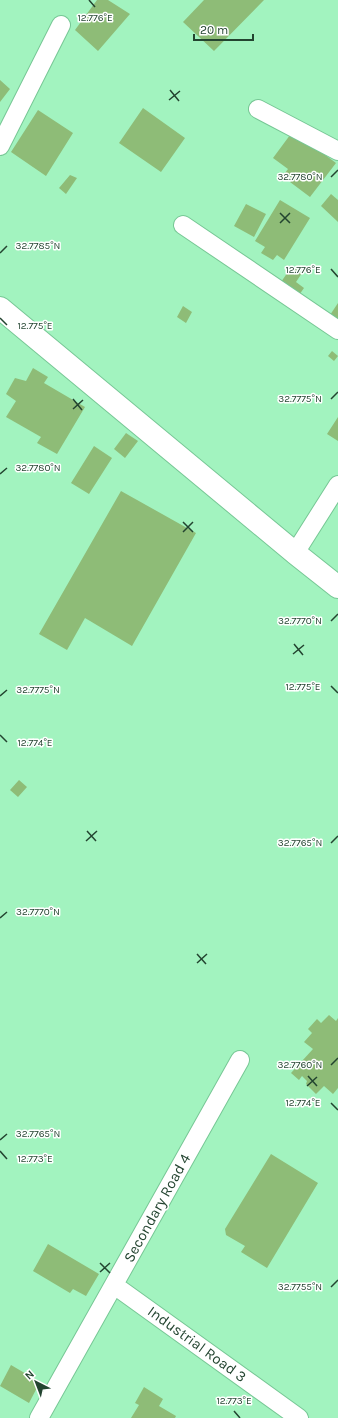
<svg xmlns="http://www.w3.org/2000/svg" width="338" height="1418" font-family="Karla,sans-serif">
	<rect width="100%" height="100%" fill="#a2f3bf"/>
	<path fill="#8ebc77" d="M97 0H108L130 14 98 51 75 30Z
		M204 0H264L214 51 183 22Z
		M0 80 10 89 0 102Z
		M143 108 185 138 161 172 119 143Z
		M38 110 73 133 46 176 11 152Z
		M293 131 336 163 310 197 290 182 293 179 285 173 288 169 273 158Z
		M70 175 77 178 66 194 59 188Z
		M331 194 338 200V222L321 206Z
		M280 200 310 218 284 260 277 255 273 260 261 253 265 247 255 241Z
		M246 204 266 214 254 237 234 226Z
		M292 266 302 273 296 282 304 288 297 298 279 285Z
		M338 303V321L330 315Z
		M183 306 192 312 186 323 177 317Z
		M332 351 338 356 334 361 328 356Z
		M33 368 48 377 44 383 85 407 57 454 37 443 41 437 6 417 16 401 6 394 15 378 26 381Z
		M338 417V441L327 434Z
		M126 433 138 441 125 458 114 449Z
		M94 446 112 458 89 494 71 483Z
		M121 491 196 533 132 646 85 618 67 650 39 634Z
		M19 780 27 787 18 797 10 790Z
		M329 1015 336 1021 338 1018V1088L333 1094 324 1086 316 1094 306 1084 307 1081 302 1076 299 1080 291 1073 313 1049 304 1042 312 1033 308 1029 317 1019 321 1023Z
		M271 1154 318 1183 267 1268 241 1252 245 1246 226 1235 225 1229Z
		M48 1244 99 1274 86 1296 73 1289 70 1293 33 1271Z
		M11 1365 40 1382 29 1403 0 1386Z
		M144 1387 163 1399 159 1406 176 1416 175 1418H131L139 1405 135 1403Z"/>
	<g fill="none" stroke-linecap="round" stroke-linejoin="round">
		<defs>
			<path id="street" d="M258 109 338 151
				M0 146 61 25
				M183 225 338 330
				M295 553 338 485
				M114 1285 299 1418
				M39 1418 240 1060"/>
			<path id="secondary" d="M0 308 295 553 338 587"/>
		</defs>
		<use href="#street" stroke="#77c795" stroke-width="20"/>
		<use href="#secondary" stroke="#77c795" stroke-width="24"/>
		<use href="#street" stroke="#fff" stroke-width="18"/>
		<use href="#secondary" stroke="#fff" stroke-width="22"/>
	</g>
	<path fill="none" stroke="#234430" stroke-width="1.5" d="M89 0 95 7M170 90 179 101M169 100 180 91M331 177 338 170M280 213 290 223M280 223 290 213M0 253 7 246M331 269 338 277M0 318 7 325M73 399 82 410M331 399 338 392M73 409 83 400M0 474 7 468M183 522 193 532M183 532 193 522M331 621 338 614M294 644 303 655M293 654 304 645M331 686 338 693M0 696 7 690M0 735 7 742M87 831 96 841M86 841 97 831M331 843 338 836M0 918 7 912M197 954 206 964M197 963 207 954M331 1065 338 1058M308 1076 317 1086M307 1086 317 1077M331 1103 338 1110M0 1140 7 1134M0 1151 7 1159M100 1263 110 1273M100 1272 110 1263M331 1287 338 1280M234 1411 240 1418"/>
	<g text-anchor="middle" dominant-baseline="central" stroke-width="3" stroke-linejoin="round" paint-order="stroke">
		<g font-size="15" fill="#234430" stroke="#fff">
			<text transform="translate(157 1208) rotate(-61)">Secondary Road 4</text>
			<text transform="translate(197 1344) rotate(36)">Industrial Road 3</text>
		</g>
	</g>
	<g font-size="10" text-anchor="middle" fill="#234430" stroke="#fff" stroke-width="3" stroke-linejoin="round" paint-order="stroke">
		<text x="95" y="21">12.776°E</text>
		<text x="300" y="180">32.7780°N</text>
		<text x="38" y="249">32.7785°N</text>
		<text x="303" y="273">12.776°E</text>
		<text x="35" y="329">12.775°E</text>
		<text x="300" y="402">32.7775°N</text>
		<text x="38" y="471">32.7780°N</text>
		<text x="300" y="624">32.7770°N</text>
		<text x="303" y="690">12.775°E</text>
		<text x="38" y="693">32.7775°N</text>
		<text x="35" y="746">12.774°E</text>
		<text x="300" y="846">32.7765°N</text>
		<text x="38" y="915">32.7770°N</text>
		<text x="300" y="1068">32.7760°N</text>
		<text x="303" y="1106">12.774°E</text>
		<text x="38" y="1137">32.7765°N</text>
		<text x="35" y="1162">12.773°E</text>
		<text x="300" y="1290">32.7755°N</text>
		<text x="234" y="1404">12.773°E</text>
	</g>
	<g transform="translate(36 1382) rotate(318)" stroke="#ffffff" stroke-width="3" paint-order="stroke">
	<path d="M0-3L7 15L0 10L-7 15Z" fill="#234430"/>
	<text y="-6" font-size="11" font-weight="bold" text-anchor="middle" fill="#234430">N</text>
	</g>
	<path d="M194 34v6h59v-6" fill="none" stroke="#234430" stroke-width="2"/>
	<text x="200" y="34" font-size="12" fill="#234430" stroke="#ffffff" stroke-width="3" paint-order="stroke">20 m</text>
</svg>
